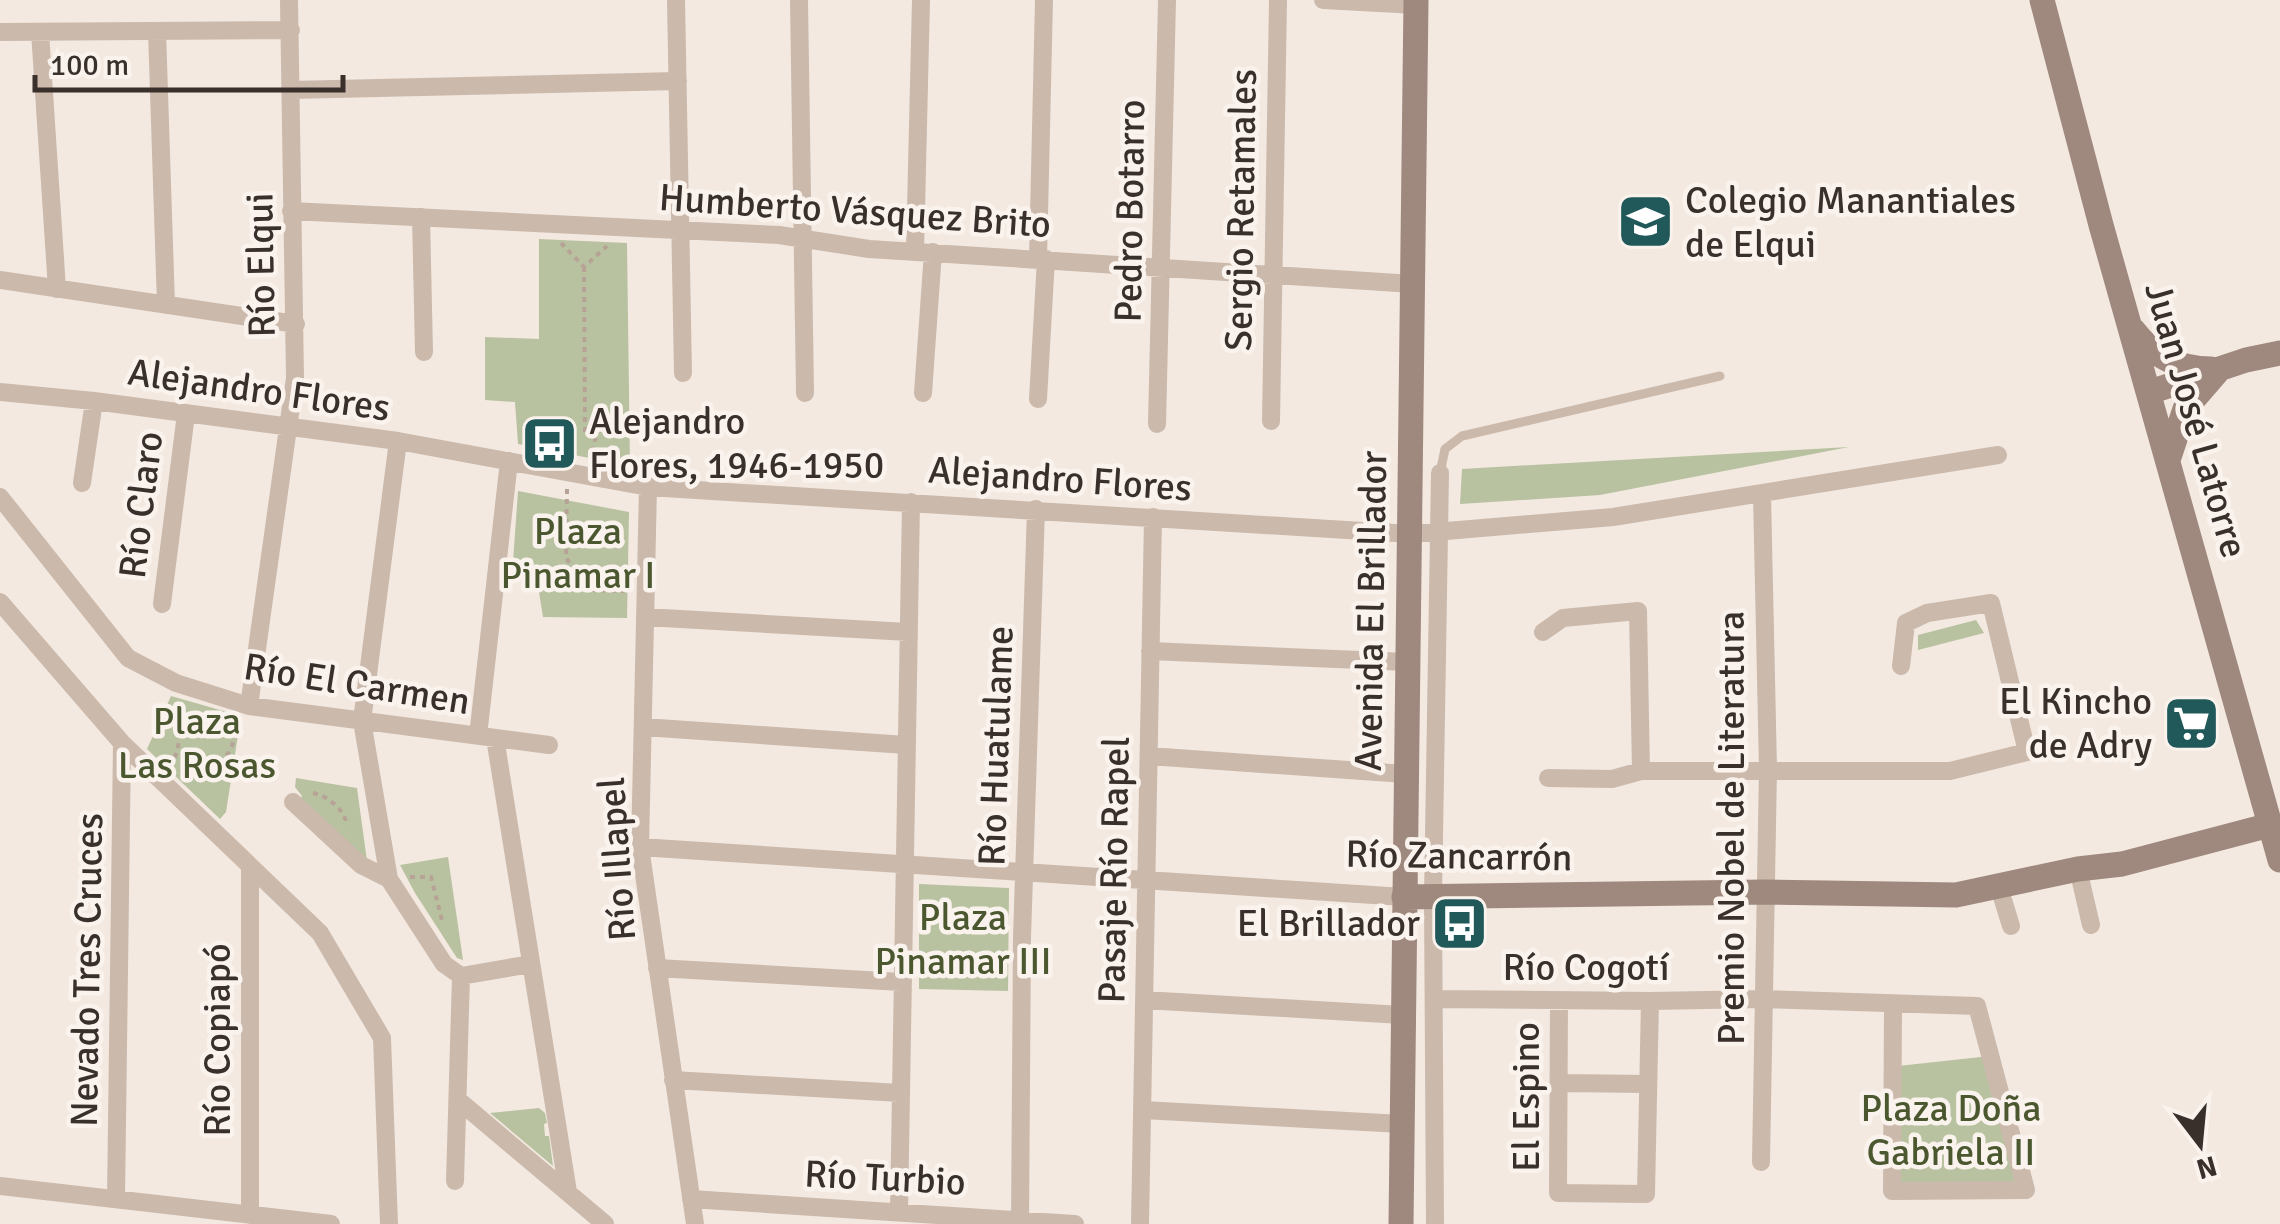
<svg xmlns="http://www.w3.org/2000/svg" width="2280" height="1224" font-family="Signika,sans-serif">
	<rect width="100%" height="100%" fill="#f3e9e0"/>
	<path fill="#b8c2a0" d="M539 239 627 243 630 466 518 444 515 402 485 400V337L539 339Z
		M1849 447 1600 495 1460 504 1462 469Z
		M518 491 629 512 627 618 543 617 537 580 512 576Z
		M1976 620 1984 633 1918 650V635Z
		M171 696 241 716 226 812 220 819 147 749Z
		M296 778 357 788 367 861 300 799 302 796 295 787Z
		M448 857 463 960 457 958 415 893 400 865Z
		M919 884 1009 888 1008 991 919 989Z
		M1990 1056 2016 1183H1898V1066Z
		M539 1108 545 1113 547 1123 544 1124 545 1136H549L553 1166 490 1113Z"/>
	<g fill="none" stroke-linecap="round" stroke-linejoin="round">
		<path stroke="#b7a396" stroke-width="4" stroke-dasharray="5 5" stroke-linecap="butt" d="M561 243 584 267 607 246
			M584 267 585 435 596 436 590 458
			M567 489 566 558 590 590 626 591
			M169 766C185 747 176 726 181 704
			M182 776C227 764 224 765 241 724
			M313 793C328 796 344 809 347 825
			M410 877H431L443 924"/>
		<path stroke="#cbb9ac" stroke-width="9" d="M1440 473 1445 449 1462 436 1720 376"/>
		<path stroke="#cbb9ac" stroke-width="18" d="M676 0 683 373
			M799 0 805 393
			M1323 0 1416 5
			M157 31 166 305
			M0 32 291 30
			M40 32 57 289
			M290 90 678 81
			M291 211 779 235 869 249 1413 284
			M421 217 424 352
			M915 251 921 0
			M1038 259 1044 0
			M0 280 296 324
			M0 392 94 401 398 441 648 487 1411 534 1613 517 1998 455
			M923 393 933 252
			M1038 399 1046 259
			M1271 421 1278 0
			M1157 424 1167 0
			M398 441 362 721 389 879 444 964 461 976
			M82 483 94 401
			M648 487 640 847 695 1224
			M0 497 128 658 176 683 249 706 549 745
			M0 602 122 743 320 933 382 1038 389 1224
			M162 604 186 414
			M645 617 908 632
			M1543 632 1563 618 1638 611 1641 771
			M1150 651 1407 662
			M249 706 295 378 289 0
			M643 727 906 745
			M478 736 509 461
			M495 738 568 1192
			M1149 756 1405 774
			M1548 778 1612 779 1641 771H1950L2027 752 1991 603 1927 613 1906 623 1901 666
			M293 802 361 865 389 879
			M640 847 1404 897
			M2078 869 2091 925
			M1999 887 2011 926
			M657 968 901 982
			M461 976 531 964
			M1434 999 1650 1001 1763 999 1977 1006 2026 1190 1892 1191 1893 1004
			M1144 1000 1402 1015
			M1559 1001 1558 1193 1646 1194 1650 1001
			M673 1080 900 1093
			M1559 1083 1648 1084
			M458 1100 605 1224
			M1143 1110 1402 1124
			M1761 1162 1768 769 1762 495
			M455 1181 461 976
			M0 1186 331 1224
			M116 1199 122 743
			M691 1199 1075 1224
			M899 1211 911 502
			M250 1215V866
			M1020 1224 1022 937 1036 509
			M1140 1224 1153 517
			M1435 1224 1433 897 1440 473"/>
		<path stroke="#9f887d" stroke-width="25" d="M2042 0 2101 225 2280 860
			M2134 331C2153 356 2179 369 2211 369
			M2150 392 2246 360 2280 353
			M2169 457 2185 409 2217 372
			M1404 897 1765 892 1956 895 2078 869 2122 864 2270 825
			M1401 1224 1416 0"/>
	</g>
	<defs>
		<symbol id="school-square" viewBox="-11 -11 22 22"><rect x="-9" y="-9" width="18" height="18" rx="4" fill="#21585a" stroke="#faf3ed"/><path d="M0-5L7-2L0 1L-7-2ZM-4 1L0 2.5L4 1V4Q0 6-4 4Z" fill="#fff"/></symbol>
		<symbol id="bus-square" viewBox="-11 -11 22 22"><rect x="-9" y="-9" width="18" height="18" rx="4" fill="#21585a" stroke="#faf3ed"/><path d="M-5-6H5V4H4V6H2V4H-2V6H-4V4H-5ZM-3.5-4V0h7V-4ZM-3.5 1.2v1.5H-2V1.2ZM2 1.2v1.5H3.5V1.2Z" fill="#fff"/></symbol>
		<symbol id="supermarket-square" viewBox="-11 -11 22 22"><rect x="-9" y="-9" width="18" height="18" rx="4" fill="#21585a" stroke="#faf3ed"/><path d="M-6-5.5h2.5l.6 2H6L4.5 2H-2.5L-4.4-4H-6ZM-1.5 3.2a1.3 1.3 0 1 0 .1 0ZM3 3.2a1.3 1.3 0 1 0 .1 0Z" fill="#fff"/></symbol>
	</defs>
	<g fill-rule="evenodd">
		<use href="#school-square" x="1614" y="190" width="63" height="63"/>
		<use href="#bus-square" x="518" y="412" width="63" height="63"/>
		<use href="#supermarket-square" x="2160" y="692" width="63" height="63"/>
		<use href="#bus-square" x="1428" y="892" width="63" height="63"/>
	</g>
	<g text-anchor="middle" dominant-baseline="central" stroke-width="9" stroke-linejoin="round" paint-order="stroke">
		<g font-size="38" fill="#392f2b" stroke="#faf3ed" text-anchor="start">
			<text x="1685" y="200">Colegio Manantiales<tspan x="1685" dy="44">de Elqui</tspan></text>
			<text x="589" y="421">Alejandro<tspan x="589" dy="44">Flores, 1946-1950</tspan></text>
			<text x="2152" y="701" text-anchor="end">El Kincho<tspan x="2152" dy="44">de Adry</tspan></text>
			<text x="1420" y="923" text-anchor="end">El Brillador</text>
		</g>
		<g font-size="38" fill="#392f2b" stroke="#faf3ed">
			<text transform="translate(1241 210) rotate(-89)">Sergio Retamales</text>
			<text transform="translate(855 211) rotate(4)">Humberto Vásquez Brito</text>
			<text transform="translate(1130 211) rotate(-89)">Pedro Botarro</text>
			<text transform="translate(261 265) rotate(-91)">Río Elqui</text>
			<text transform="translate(259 390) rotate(8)">Alejandro Flores</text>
			<text transform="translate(2196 420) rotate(74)">Juan José Latorre</text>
			<text transform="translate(1060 479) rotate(4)">Alejandro Flores</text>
			<text transform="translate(141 505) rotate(-83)">Río Claro</text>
			<text transform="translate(1371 611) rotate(-89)">Avenida El Brillador</text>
			<text transform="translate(357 684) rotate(9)">Río El Carmen</text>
			<text transform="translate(996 746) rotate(-88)">Río Huatulame</text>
			<text transform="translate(1731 828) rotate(-90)">Premio Nobel de Literatura</text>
			<text transform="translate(1459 856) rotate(1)">Río Zancarrón</text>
			<text transform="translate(617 859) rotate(-94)">Río Illapel</text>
			<text transform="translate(1114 870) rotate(-89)">Pasaje Río Rapel</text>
			<text x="1586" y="967">Río Cogotí</text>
			<text transform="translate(87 970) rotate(-89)">Nevado Tres Cruces</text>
			<text transform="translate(217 1040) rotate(-90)">Río Copiapó</text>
			<text transform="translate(1526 1097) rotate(-90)">El Espino</text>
			<text transform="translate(885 1178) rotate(3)">Río Turbio</text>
		</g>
		<g font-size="38" fill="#4a572f" stroke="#faf3ed">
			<text x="578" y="531">Plaza<tspan x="578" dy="44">Pinamar I</tspan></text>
			<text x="197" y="721">Plaza<tspan x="197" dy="44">Las Rosas</tspan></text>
			<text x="963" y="917">Plaza<tspan x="963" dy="44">Pinamar III</tspan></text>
			<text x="1951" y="1108">Plaza Doña<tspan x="1951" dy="44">Gabriela II</tspan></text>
		</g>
	</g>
	<g transform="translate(2200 1144) rotate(164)" stroke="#faf3ed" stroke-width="8" paint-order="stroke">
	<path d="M0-8L18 38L0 25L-18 38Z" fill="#392f2b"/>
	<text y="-15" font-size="28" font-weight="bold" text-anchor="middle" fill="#392f2b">N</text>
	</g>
	<path d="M35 75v15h308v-15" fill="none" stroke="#392f2b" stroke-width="5"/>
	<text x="50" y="75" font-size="30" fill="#392f2b" stroke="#faf3ed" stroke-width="8" paint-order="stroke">100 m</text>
</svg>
